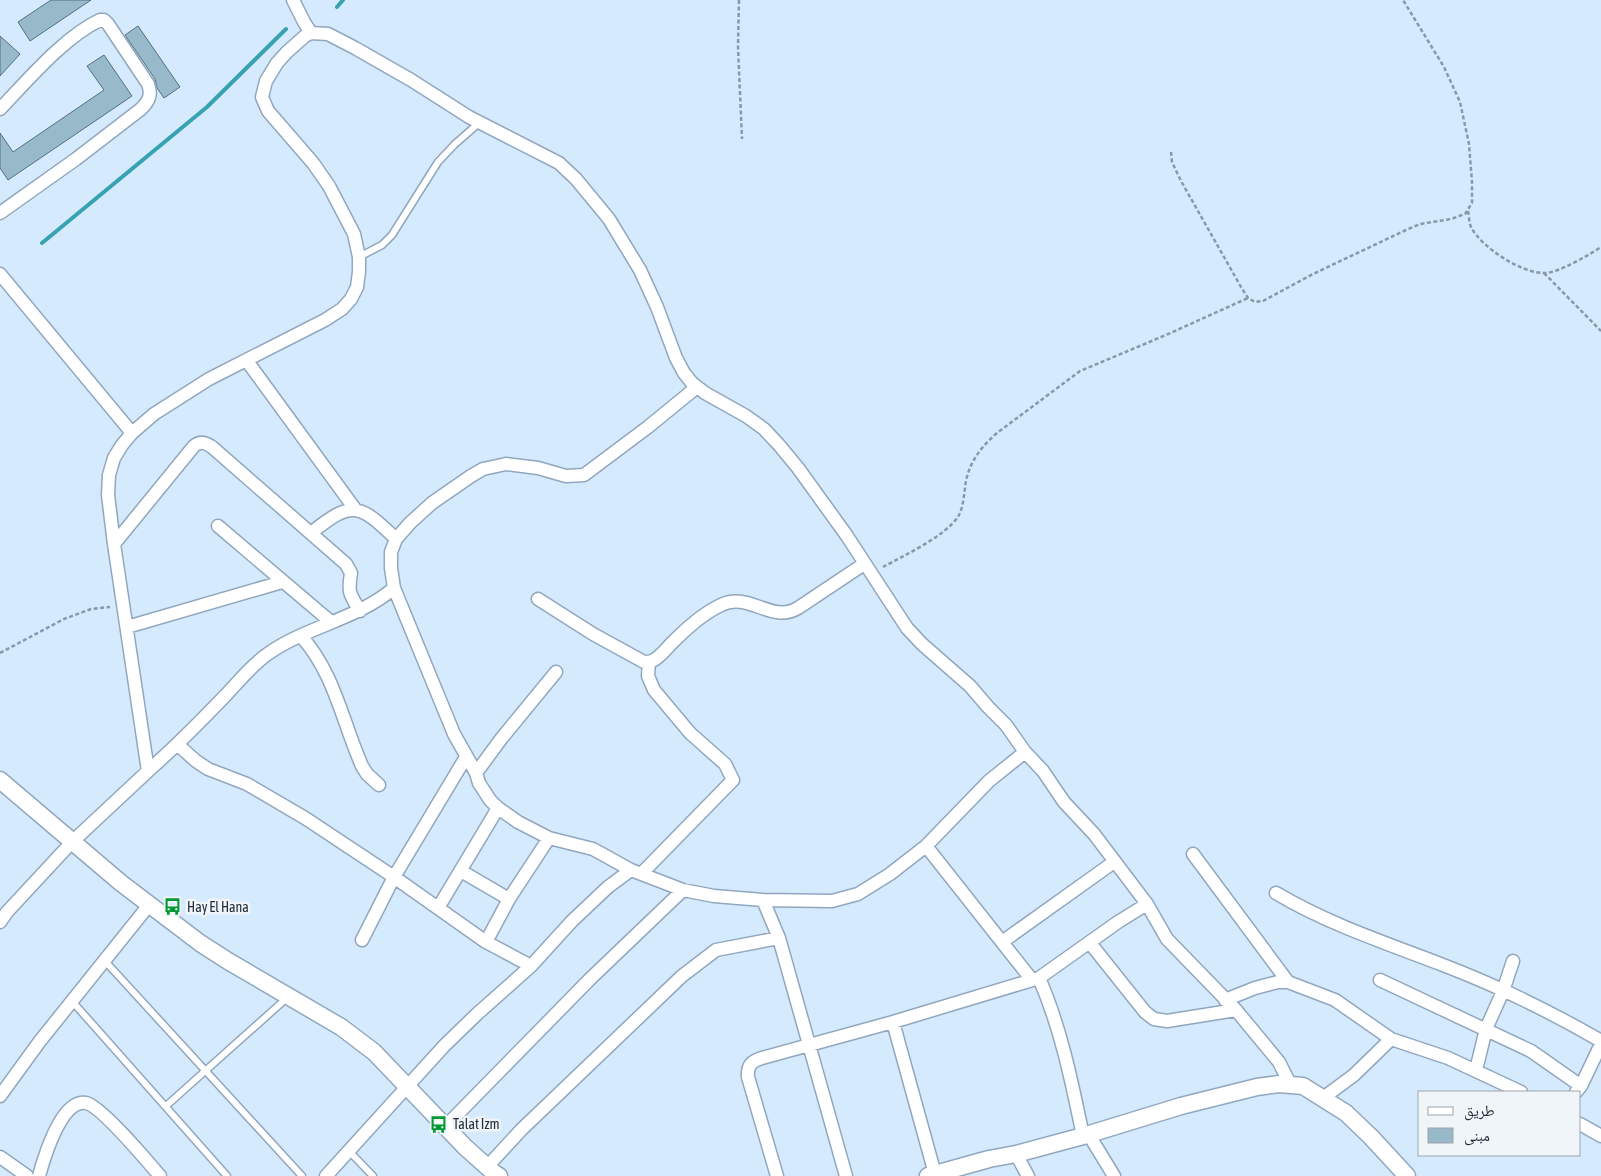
<svg xmlns="http://www.w3.org/2000/svg" width="1601" height="1176" font-family="'Asap Condensed','Noto Naskh Arabic',sans-serif">
	<rect width="100%" height="100%" fill="#d6eafe"/>
	<g fill="none" stroke-linecap="round" stroke-linejoin="round">
		<path stroke="#37a2b2" stroke-width="4" d="M337 7 343 0
			M42 243 207 107 286 29"/>
	</g>
	<path fill="#97b9c9" stroke="#517180" d="M51 0H91L30 41 18 22Z
		M138 26 180 87 164 98 157 88 155 79 125 35Z
		M0 36 20 54 0 76Z
		M104 55 132 96 8 180 0 168V133L13 152 104 90 87 66Z"/>
	<g fill="none" stroke-linecap="round" stroke-linejoin="round">
		<defs>
			<path id="service" d="M359 257 382 245 392 235 438 162 455 144 479 123
				M104 960 302 1176
				M71 1000 227 1176
				M166 1106 288 997
				M349 1151 373 1176"/>
			<path id="minor" d="M293 0 304 22 311 33
				M0 109C28 80 64 37 100 20H104L108 24 148 84C152 95 149 101 141 109L76 159 0 213
				M0 274 132 433
				M247 361 355 509
				M697 387 648 427 584 475 566 476 538 468 506 464 483 469 471 476 432 503 410 523 396 539 391 552V568L394 588 454 734 476 773 479 783 490 800 498 808 518 822 549 838 593 849 631 870 683 890 714 896 763 900 832 901 858 894 890 874 926 846 989 781 1025 752
				M218 526 331 622
				M311 533C352 500 359 503 396 539
				M114 544 194 446C200 441 205 442 212 447L346 564 351 573C348 593 349 593 360 611
				M538 599 593 634 644 662C648 662 649 662 652 661 661 657 668 646 675 640 688 627 704 613 721 605 748 591 772 624 798 608L864 564
				M127 627 282 582
				M301 636C335 674 342 721 362 766L367 774 379 785
				M178 745 196 761 208 769 247 784 305 818 394 877 486 942 531 966
				M148 771C174 748 198 724 222 699 237 684 251 665 269 653 308 626 358 619 394 588
				M476 773 501 739 556 672
				M926 846 1032 980
				M1193 854 1288 982
				M461 871 509 899 486 942
				M642 873 733 780 725 764 690 733 654 690 648 676 649 662
				M1276 893C1328 924 1386 943 1443 965 1498 986 1551 1012 1601 1041
				M509 899 549 838
				M763 900 779 938 846 1176
				M438 908 498 808
				M0 922 7 912 72 842 148 771 114 544 108 495 109 475 114 458 122 445 132 433 154 414 209 379 325 320 342 309 351 299 357 287 359 272V257L354 234 329 186 313 163 268 111 262 97 266 81 277 63 287 52 305 36 311 33 328 34 355 48 411 80 469 117 559 163 576 179 609 219 640 270 657 307 676 358 684 373 692 383 705 393 746 416 764 429 779 445 798 468 847 536 907 628 922 644 970 686 988 707 1006 725 1025 752 1043 771 1064 802 1094 834 1147 904 1167 939 1236 1010 1279 1062 1290 1084
				M362 940 394 877 466 757
				M1002 942 1114 862
				M1090 943 1145 1012 1154 1019 1167 1021 1236 1010
				M1039 978C1061 1028 1072 1083 1083 1136
				M1380 980 1531 1051 1581 1086
				M1225 1000 1255 988 1278 982H1288L1335 1000 1391 1039 1448 1058 1521 1092
				M893 1022 935 1174
				M1476 1070 1486 1029 1503 991 1513 961
				M1576 1092 1581 1086 1601 1044
				M0 1096 40 1041 149 905
				M1323 1098 1354 1075 1391 1039
				M1580 1124 1601 1136
				M445 1127 590 979 683 890
				M1089 1135 1114 1176
				M1016 1154 1028 1176
				M0 1157 27 1176
				M487 1167 521 1130 682 976 716 950 779 938
				M39 1176C44 1158 61 1099 86 1103 101 1106 148 1162 160 1176
				M326 1176 444 1046 477 1014 531 966 572 921 608 887 631 870
				M777 1176 748 1077C747 1065 752 1061 762 1058L893 1022 1039 978 1118 922 1147 904"/>
			<path id="tertiary" d="M0 780 121 883 200 943 228 961 341 1027 374 1052 465 1147 494 1173 499 1176
				M928 1176 989 1159 1016 1154 1083 1136 1181 1106 1257 1087 1279 1084 1303 1086 1346 1113 1371 1137 1407 1176"/>
		</defs>
		<use href="#service" stroke="#90a7bf" stroke-width="9"/>
		<use href="#minor" stroke="#90a7bf" stroke-width="15"/>
		<use href="#tertiary" stroke="#90a7bf" stroke-width="19"/>
		<path stroke="#8998a8" stroke-width="2.5" stroke-dasharray="4 2.5" stroke-linecap="butt" d="M739 0 738 47 742 139
			M1171 152 1172 162 1181 181 1241 287 1248 298 1255 302 1263 301 1313 274 1406 230 1420 224 1451 219 1465 214 1472 203V182L1469 144 1460 102 1444 67 1403 0
			M1468 211C1469 216 1469 222 1471 227 1481 247 1522 274 1545 273 1558 273 1589 255 1601 247
			M1544 273 1601 331
			M883 567C903 556 948 535 959 515 964 505 964 492 966 481 970 461 982 446 997 433L1080 371 1166 335 1248 298
			M0 653 64 619 91 609 110 607"/>
		<use href="#service" stroke="#fff" stroke-width="6"/>
		<use href="#minor" stroke="#fff" stroke-width="12"/>
		<use href="#tertiary" stroke="#fff" stroke-width="16"/>
	</g>
	<defs>
		<symbol id="bus-bare" viewBox="-9 -9 18 18"><path d="M-5-6H5V4H4V6H2V4H-2V6H-4V4H-5ZM-3.5-4V0h7V-4ZM-3.5 1.2v1.5H-2V1.2ZM2 1.2v1.5H3.5V1.2Z" fill="#009932" stroke="#f0f5fa" stroke-width="2.5" paint-order="stroke"/></symbol>
	</defs>
	<g fill-rule="evenodd">
		<use href="#bus-bare" x="160" y="894" width="25" height="25"/>
		<use href="#bus-bare" x="426" y="1112" width="25" height="25"/>
	</g>
	<g text-anchor="middle" dominant-baseline="central" stroke-width="5" stroke-linejoin="round" paint-order="stroke">
		<g font-size="14" fill="#242e37" stroke="#f0f5fa" text-anchor="start">
			<text x="187" y="907">Hay El Hana</text>
			<text x="453" y="1124">Talat Izm</text>
		</g>
	</g>
	<rect x="1418" y="1091" width="162" height="65" fill="#f0f5fa" stroke="#9ea5ac"/>
	<rect x="1428" y="1107" width="25" height="8" fill="#ffffff" stroke="#9ea5ac"/>
	<text x="1464" y="1116" font-size="15" fill="#242e37">طريق</text>
	<rect x="1428" y="1128" width="25" height="15" fill="#97b9c9" stroke="#9ea5ac"/>
	<text x="1464" y="1141" font-size="15" fill="#242e37">مبنى</text>
</svg>
